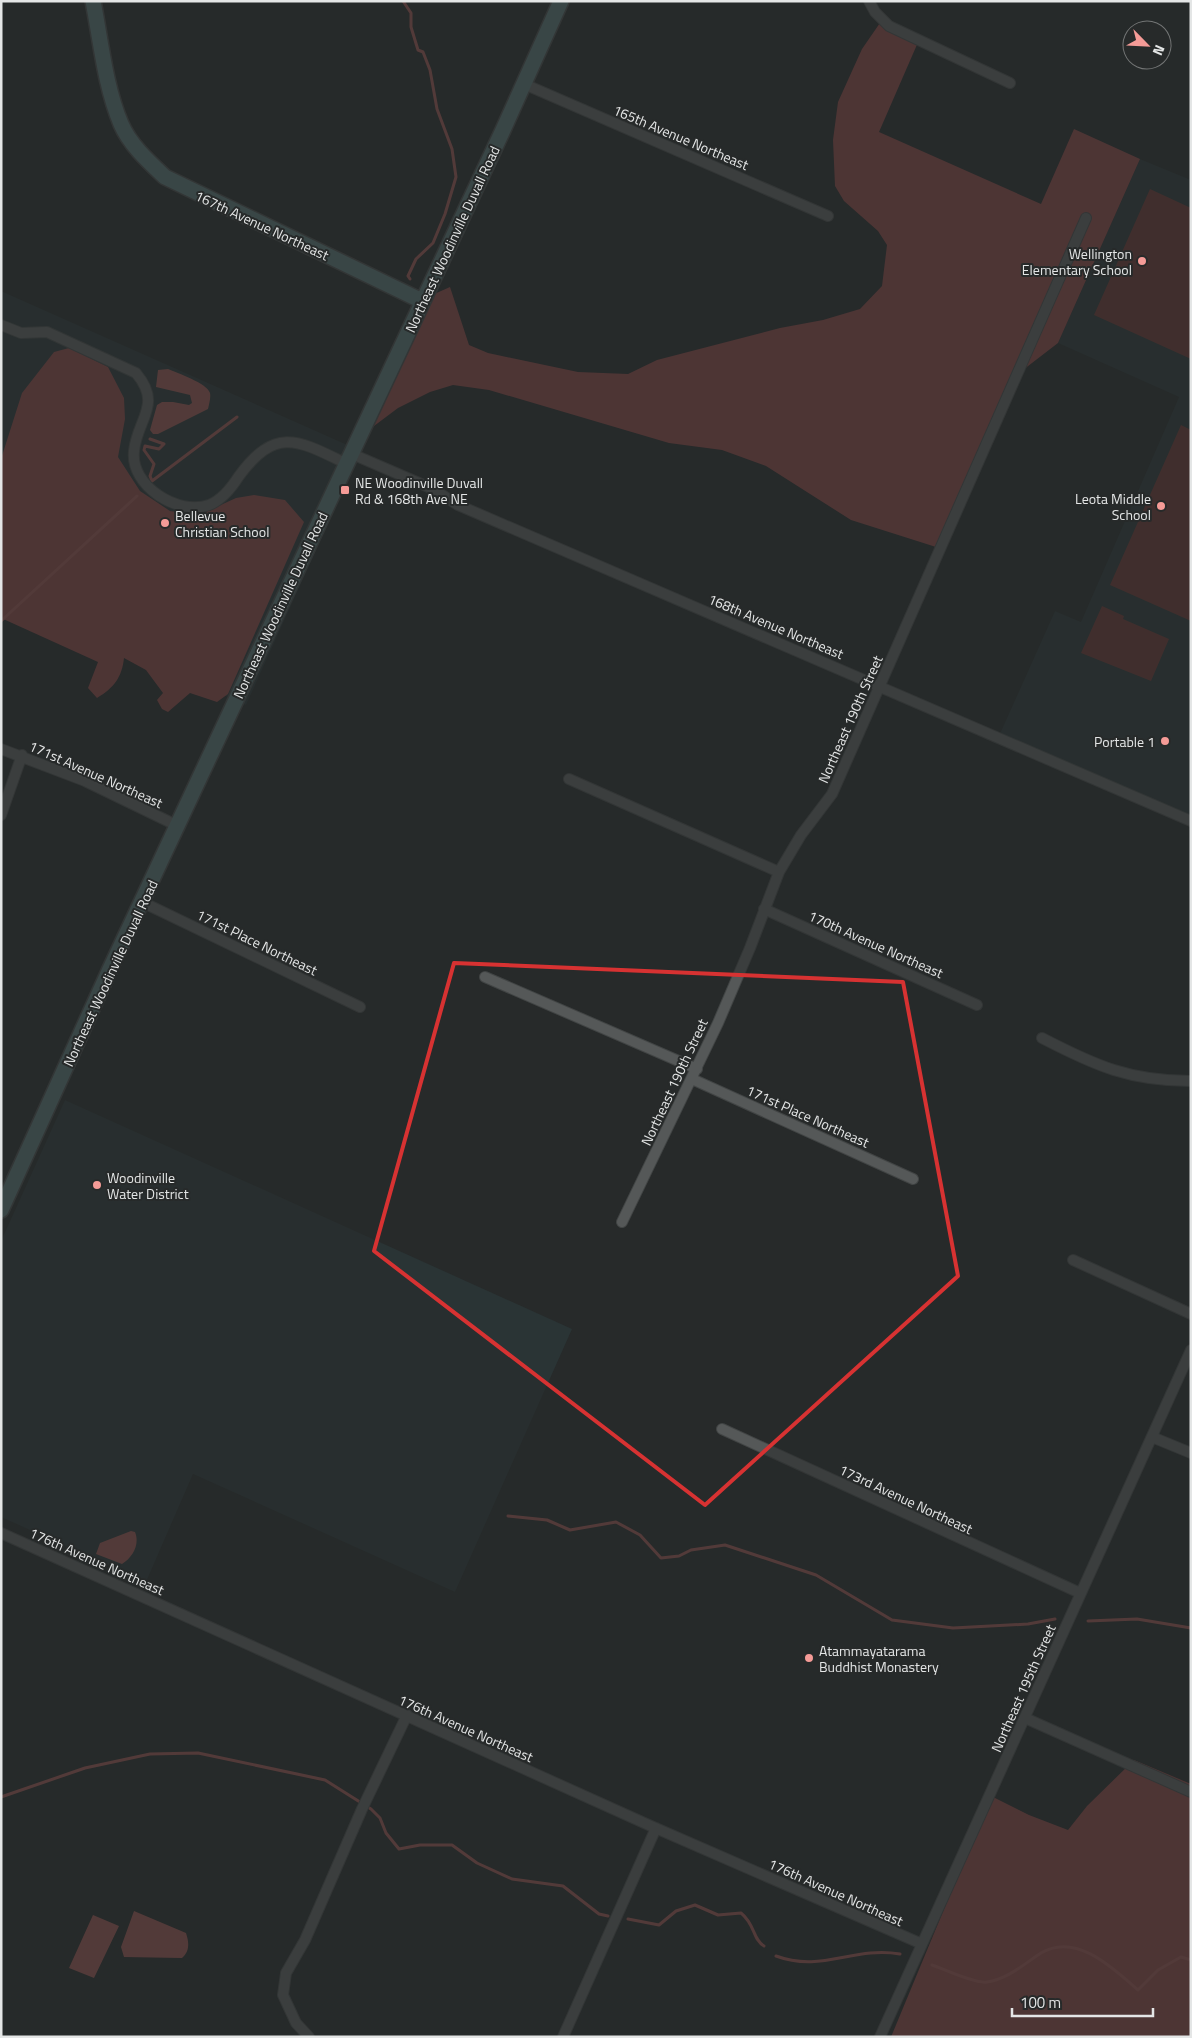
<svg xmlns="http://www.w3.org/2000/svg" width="1192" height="2038" font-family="'Titillium Web',sans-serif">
	<rect width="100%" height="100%" fill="#272a2a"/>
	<path fill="#2a3435" d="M1140 159 1191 180V822L998 738 1055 611 1081 622 1179 397 1058 343Z
		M1 291 361 451 246 705 1 596Z
		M65 1100 572 1329 455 1592 193 1474 146 1582 1 1517V1241Z"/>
	<path fill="#603432" d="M1150 189 1191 208V359L1094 315Z
		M1181 425 1191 430V621L1110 585Z
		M1102 606 1124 616 1123 619 1169 639 1151 681 1081 653Z"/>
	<path fill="#7c4342" d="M882 20 919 40 879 132 1041 204 1074 129 1140 159 1058 343 1019 373 936 547 851 520 766 466 722 450 669 443 489 390 453 385 430 392 398 408 370 429 432 295 450 287 469 345 488 353 578 372 628 374 657 360 780 328 823 320 860 309 882 286 887 245 878 231 844 201 835 186 833 140 838 102 862 49Z
		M69 348 108 367 124 398 125 419 118 457 140 491 170 511 199 515 236 498 254 495 285 500 304 522 228 694 217 702 190 693 168 712 162 709 157 700 163 693 146 670 124 658C122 677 114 688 97 698L88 688 98 662 1 618V459L22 393 54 352Z
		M1134 1760 1191 1784V2037H891L991 1796 1029 1815 1068 1830 1087 1806Z"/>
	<path fill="#884f4c" d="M168 369C177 373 207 383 210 393 211 398 209 404 208 409L158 434H153L150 430 157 405 162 402H173L189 405 192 403 190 395 156 387 158 370Z
		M131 1531 135 1532C140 1544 133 1557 122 1564L96 1554 100 1543Z
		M134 1911 186 1933C189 1942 190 1951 182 1958L124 1957 121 1947Z
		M93 1915 119 1926 94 1978 69 1968Z"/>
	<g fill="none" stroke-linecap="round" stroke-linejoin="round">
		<path stroke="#884f4c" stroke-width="3" d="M403 1 411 13V27L418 50 423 52 430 70 437 109 452 149 456 177 445 214 433 243 416 259 408 276 410 279
			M150 439 164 444 159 449 145 446 144 450 154 464 150 476 152 481 237 417
			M1 621 137 496
			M508 1516 547 1520 570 1530 616 1522 640 1535 661 1558 679 1556 691 1550 725 1545 816 1575 892 1620 953 1628 1028 1624 1055 1619
			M1088 1621 1137 1619 1191 1628
			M1 1797 85 1768 150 1754 198 1753 325 1780 371 1809 380 1818 386 1833 399 1849 420 1845H452L477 1863 512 1879 563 1886 599 1914 608 1916
			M628 1919 659 1925 676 1911 695 1905 718 1915 741 1913C755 1924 753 1940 764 1946
			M776 1956C822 1973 853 1946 900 1954
			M932 1965C944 1969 975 1984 987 1982 1008 1979 1024 1964 1041 1953 1076 1932 1113 1968 1138 1990L1158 1970 1181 1957 1191 1960"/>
		<defs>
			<path id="street" d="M869 1 875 12 889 26 1010 83
				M524 84 828 216
				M1 325 21 333 47 332 136 373C163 405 137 419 134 451 130 486 178 516 209 505 222 500 232 487 239 476 276 426 298 440 347 464
				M352 454 433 489 458 505 1191 821
				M1 749 85 781 178 826
				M569 779 779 872
				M1 815 22 755
				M142 902 360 1007
				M764 909 977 1005
				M485 977 697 1069
				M1042 1038C1096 1066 1130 1081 1191 1081
				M692 1079 913 1179
				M622 1222 718 1023 750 948 779 872 801 835 832 794 1086 218
				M1073 1260 1191 1314
				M722 1429 1080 1593
				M1152 1437 1191 1453
				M1 1533 651 1826 922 1944
				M1025 1718 1191 1792
				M309 2037 296 2023 283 1995 286 1973 305 1940 362 1809 407 1715
				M563 2037 656 1828
				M880 2037 1191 1350"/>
			<path id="secondary" d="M93 1C101 42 105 86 121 124 130 145 149 162 165 177L422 301
				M1 1210 110 969 503 130 561 1"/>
		</defs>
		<use href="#street" stroke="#424545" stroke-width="12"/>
		<use href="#secondary" stroke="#424545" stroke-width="18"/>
		<use href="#street" stroke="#555858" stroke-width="10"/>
		<use href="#secondary" stroke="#516869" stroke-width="15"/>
	</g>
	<path d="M0 0H1192V2038H0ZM454 963 903 982 958 1276 705 1505 374 1251Z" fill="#272a2a" fill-opacity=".55" fill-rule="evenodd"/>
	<path fill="none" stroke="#d73232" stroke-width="4" stroke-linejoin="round" d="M454 963 903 982 958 1276 705 1505 374 1251Z"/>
	<g fill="#f59b97" stroke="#272a2a" stroke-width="2">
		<circle cx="1142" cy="261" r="5"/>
		<rect x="340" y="485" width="10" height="10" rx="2.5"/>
		<circle cx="1161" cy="506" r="5"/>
		<circle cx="165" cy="523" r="5"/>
		<circle cx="1165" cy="741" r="5"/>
		<circle cx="97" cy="1185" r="5"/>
		<circle cx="809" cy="1658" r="5"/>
	</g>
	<g text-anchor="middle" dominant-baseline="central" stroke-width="4" stroke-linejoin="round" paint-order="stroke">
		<g font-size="14" fill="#e4e6e6" stroke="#272a2a">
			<text transform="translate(681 137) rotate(23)">165th Avenue Northeast</text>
			<text transform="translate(262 225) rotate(25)">167th Avenue Northeast</text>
			<text transform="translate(452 239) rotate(-65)">Northeast Woodinville Duvall Road</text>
			<text transform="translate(280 605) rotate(-65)">Northeast Woodinville Duvall Road</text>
			<text transform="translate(776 626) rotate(23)">168th Avenue Northeast</text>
			<text transform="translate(850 719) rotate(-66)">Northeast 190th Street</text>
			<text transform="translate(96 774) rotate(24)">171st Avenue Northeast</text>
			<text transform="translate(257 942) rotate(26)">171st Place Northeast</text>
			<text transform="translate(876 944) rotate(24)">170th Avenue Northeast</text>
			<text transform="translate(110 973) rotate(-65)">Northeast Woodinville Duvall Road</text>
			<text transform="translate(674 1082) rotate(-65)">Northeast 190th Street</text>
			<text transform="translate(808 1116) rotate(24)">171st Place Northeast</text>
			<text transform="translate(906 1499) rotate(25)">173rd Avenue Northeast</text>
			<text transform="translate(97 1561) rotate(24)">176th Avenue Northeast</text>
			<text transform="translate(1023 1688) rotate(-66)">Northeast 195th Street</text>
			<text transform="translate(466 1728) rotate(24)">176th Avenue Northeast</text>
			<text transform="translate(836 1892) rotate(24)">176th Avenue Northeast</text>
		</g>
		<g font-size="14" fill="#e4e6e6" stroke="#272a2a" text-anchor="start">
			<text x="1132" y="253" text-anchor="end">Wellington<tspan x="1132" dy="16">Elementary School</tspan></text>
			<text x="355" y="482">NE Woodinville Duvall<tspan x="355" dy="16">Rd &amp; 168th Ave NE</tspan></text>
			<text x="1151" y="498" text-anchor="end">Leota Middle<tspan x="1151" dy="16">School</tspan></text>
			<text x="175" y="515">Bellevue<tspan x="175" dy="16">Christian School</tspan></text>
			<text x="1155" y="741" text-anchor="end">Portable 1</text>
			<text x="107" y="1177">Woodinville<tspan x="107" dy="16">Water District</tspan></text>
			<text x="819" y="1650">Atammayatarama<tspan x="819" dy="16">Buddhist Monastery</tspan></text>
		</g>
	</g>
	<rect width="1192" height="2038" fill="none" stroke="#e4e6e6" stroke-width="5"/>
	<g transform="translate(1147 45) rotate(114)"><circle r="24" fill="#272a2a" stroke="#737575"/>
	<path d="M0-4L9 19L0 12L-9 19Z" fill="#f59b97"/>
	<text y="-8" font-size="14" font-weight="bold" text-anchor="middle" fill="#e4e6e6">N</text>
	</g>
	<path d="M1012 2008v8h141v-8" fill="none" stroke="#e4e6e6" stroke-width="2.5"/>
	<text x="1020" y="2008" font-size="15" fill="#e4e6e6" stroke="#272a2a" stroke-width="4" paint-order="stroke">100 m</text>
</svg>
